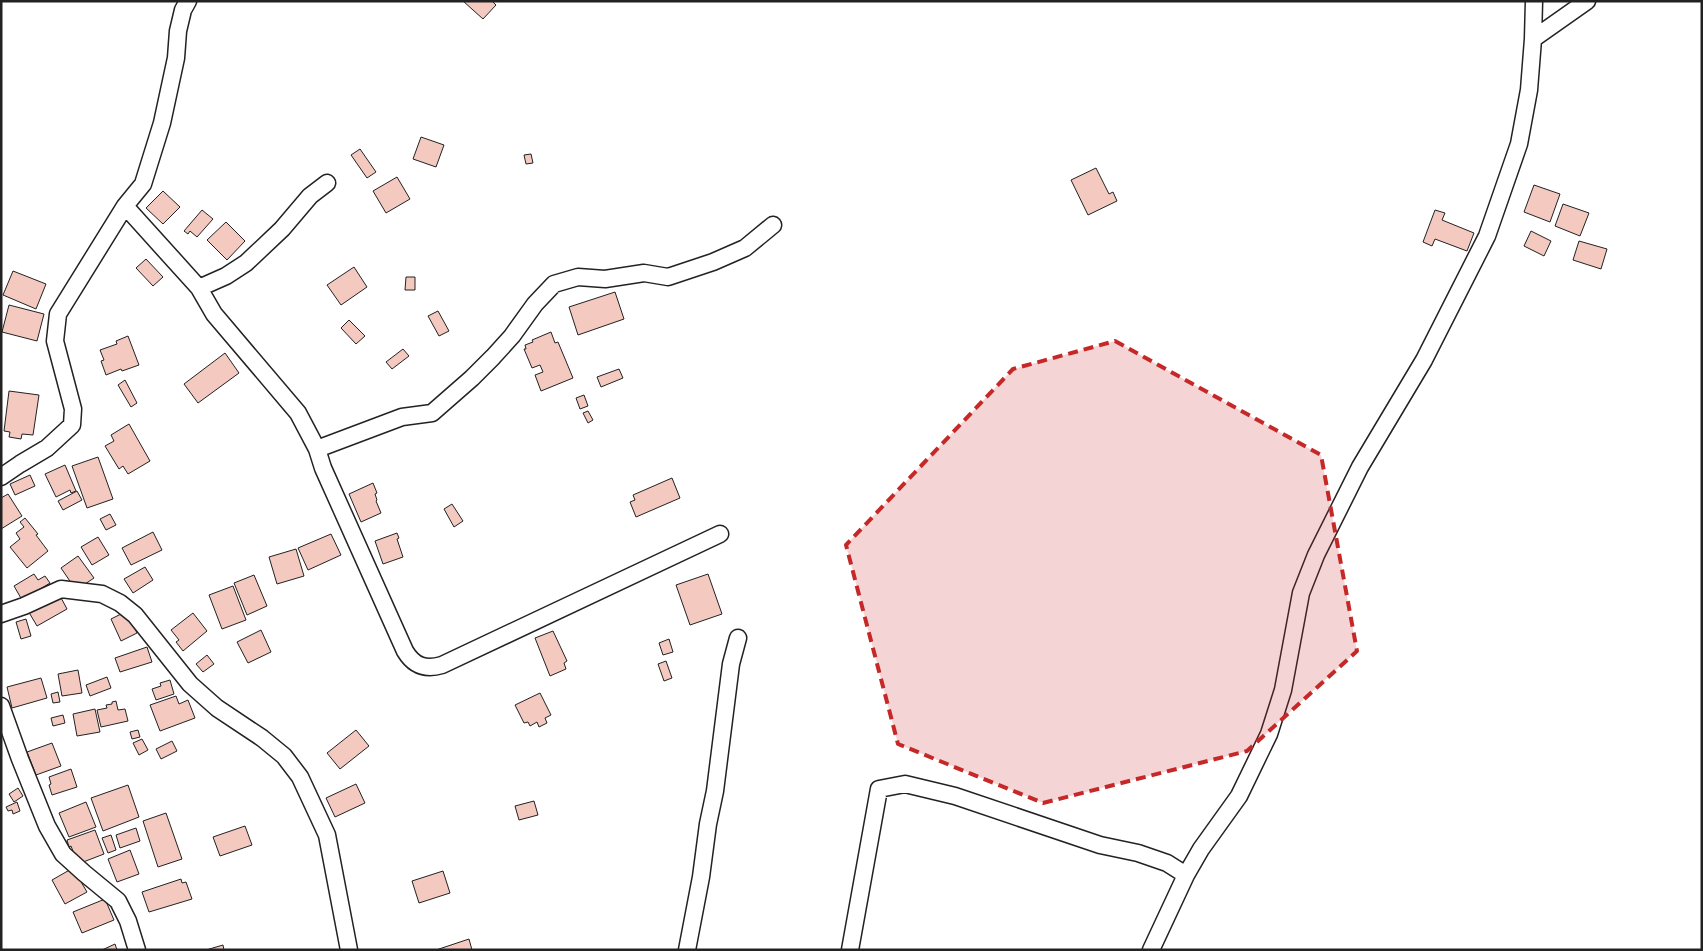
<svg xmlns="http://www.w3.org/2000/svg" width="1703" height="951" font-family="Overpass,sans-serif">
	<rect width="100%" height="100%" fill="#fff"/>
	<path fill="#f3c9c0" stroke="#222" d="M463 1H492L496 5 483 19Z
		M421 137 444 145 436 167 413 159Z
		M360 149 376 172 367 178 351 155Z
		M531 154 533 163 526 164 524 155Z
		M1096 168 1109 194 1113 192 1117 201 1088 215 1071 180Z
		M397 177 410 199 386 213 373 191Z
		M1534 185 1560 194 1550 222 1524 212Z
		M163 191 180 207 163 224 146 208Z
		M1563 204 1589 213 1580 236 1555 226Z
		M202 210 213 219 197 237 190 231 188 234 184 231Z
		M1435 210 1445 213 1442 220 1474 233 1467 251 1435 239 1432 246 1423 242Z
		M226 222 245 241 227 260 207 240Z
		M1531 231 1551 241 1544 256 1524 246Z
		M1579 241 1607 249 1601 269 1573 260Z
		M146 259 163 277 153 286 136 268Z
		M354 267 367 287 341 305 327 285Z
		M13 271 46 284 36 309 3 295Z
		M406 277H415V290H405Z
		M615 292 624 319 578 335 569 307Z
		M9 305 44 314 37 341 2 332Z
		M438 311 449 331 439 336 428 316Z
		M349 320 365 336 356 344 341 328Z
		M551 332 555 343 558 342 573 378 541 391 535 375 543 372 540 365 532 368 524 349H526L525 345 533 342 532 340Z
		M128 336 139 365 122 371 121 369 106 375 101 361 104 360 100 350 117 344 116 341Z
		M403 349 409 356 392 369 386 362Z
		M225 353 239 373 198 403 184 384Z
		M619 369 623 378 601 387 597 377Z
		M125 380 137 403 131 407 118 385Z
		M9 391 39 395 33 435 22 434 21 439 9 437 10 432 4 431Z
		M584 395 588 406 580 409 576 398Z
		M588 411 593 420 588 423 583 413Z
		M129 424 150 461 128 474 123 466 119 469 105 446 114 441 111 435Z
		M98 457 113 499 87 508 72 466Z
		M65 465 76 491 71 493 70 490 56 497 45 474Z
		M30 475 35 486 15 495 10 484Z
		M672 478 680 498 636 517 630 502 635 500 633 495Z
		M373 483 377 493 375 494 377 500 376 501 381 513 361 522 349 494Z
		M77 491 82 500 63 510 58 501Z
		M8 494 22 516 1 529V498Z
		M452 504 463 521 454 527 444 509Z
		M110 514 116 525 106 530 100 519Z
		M25 518 38 534 36 535 48 551 27 568 10 547 20 539 16 533 24 527 20 522Z
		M153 532 162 550 131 565 122 548Z
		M397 533 399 538 397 539 403 557 383 564 375 541Z
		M331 534 341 555 308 570 298 548Z
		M98 537 109 555 92 565 81 547Z
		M296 549 304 576 277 584 269 557Z
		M78 556 94 578 76 590 61 568Z
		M145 567 153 580 133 593 124 579Z
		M34 574 38 580 45 576 50 583 22 600 14 586Z
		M708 574 722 614 690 625 676 585Z
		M254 575 267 606 247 615 234 583Z
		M233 586 246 620 222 629 209 595Z
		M58 592 67 609 37 626 27 609Z
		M127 611 137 633 121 641 111 619Z
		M193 613 207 631 183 651 176 642 179 640 171 630Z
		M26 619 31 636 21 639 16 622Z
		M261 630 271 652 248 663 237 642Z
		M553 631 567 661 564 663 566 669 550 676 535 638Z
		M669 639 673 652 663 655 659 643Z
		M147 647 152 662 120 672 115 658Z
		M207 655 214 664 203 672 196 664Z
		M666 661 672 678 664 681 658 664Z
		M78 670 82 693 62 696 58 674Z
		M107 677 111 688 90 696 86 685Z
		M41 678 47 698 12 708 7 687Z
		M170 680 174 694 156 700 152 689 161 686 160 683Z
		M58 692 60 702 53 703 51 694Z
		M540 693 551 715 545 718 547 723 539 727 537 722 530 726 528 722 524 723 515 705Z
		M176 696 179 704 188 700 195 718 160 731 150 705Z
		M116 701 118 710 125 709 128 721 101 727 97 710 107 708 106 705 112 704V702Z
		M95 709 100 732 77 736 73 714Z
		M63 715 65 723 53 726 51 718Z
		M138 730 140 737 132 739 130 732Z
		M356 730 369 746 340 769 327 753Z
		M142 739 148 750 139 755 133 743Z
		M172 741 177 751 161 759 156 749Z
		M52 743 61 766 36 775 27 752Z
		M71 769 77 787 52 795 49 785 51 784 49 777Z
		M356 784 365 803 335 817 326 798Z
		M128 785 139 817 103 831 91 798Z
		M18 788 23 796 14 802 9 794Z
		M534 801 538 815 519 820 515 806Z
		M17 802 20 811 13 814 12 810 8 811 6 807Z
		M86 802 96 827 69 837 59 813Z
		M166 813 182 859 158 867 143 821Z
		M245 826 252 845 220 856 213 837Z
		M136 828 140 841 120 848 116 835Z
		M95 830 104 854 78 864 71 846 69 847 67 840Z
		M111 835 116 850 108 853 102 838Z
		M130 850 139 874 117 882 108 859Z
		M73 868 87 892 65 904 52 880Z
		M443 871 450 893 419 903 412 881Z
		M181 879 182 883 186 882 192 899 149 912 142 892Z
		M105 899 114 920 82 933 73 912Z
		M469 939 472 950H436Z
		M115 944 117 950H102Z
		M223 945 224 950H206Z"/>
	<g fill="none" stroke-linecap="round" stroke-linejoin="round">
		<defs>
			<path id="minor" d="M1533 39 1587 1
				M125 206 199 288 214 314 298 413 317 449 323 468 405 651C414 666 425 670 442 665L720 534
				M199 288 226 276 246 263 282 229 310 196 327 183
				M317 449 402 417 432 413 472 378 493 357 512 336 535 304 554 284 578 277 605 279 644 273 668 277 713 262 745 248 773 225
				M1 477 20 464 47 448 72 425 73 409 55 341 58 314 125 206 143 184 162 123 176 58 178 31 183 10 188 1
				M1 614 24 606 61 589 102 594 120 603 135 615 190 684 217 708 262 738 284 756 300 777 327 835 349 950
				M1 706 20 759 47 826 63 854 84 873 118 901 128 921 137 950
				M687 950 701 877 708 824 715 791 731 664 738 638
				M850 950 879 789 905 784 955 796 1100 845 1138 853 1167 863 1186 875
				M1151 950 1186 875 1201 849 1239 796 1269 734 1283 690 1301 593 1316 555 1360 467 1424 360 1487 236 1519 144 1529 90 1533 39 1534 1"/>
		</defs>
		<use href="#minor" stroke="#222" stroke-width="19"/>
		<use href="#minor" stroke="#fff" stroke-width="16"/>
	</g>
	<path fill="#c62828" fill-opacity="0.2" stroke="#c62828" stroke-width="4" stroke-dasharray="10 6" stroke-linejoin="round" d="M1115 341 1321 455 1357 651 1247 751 1043 803 898 744 846 545 1013 369Z"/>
	<rect width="1703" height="951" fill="none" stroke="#222222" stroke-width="5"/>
</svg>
